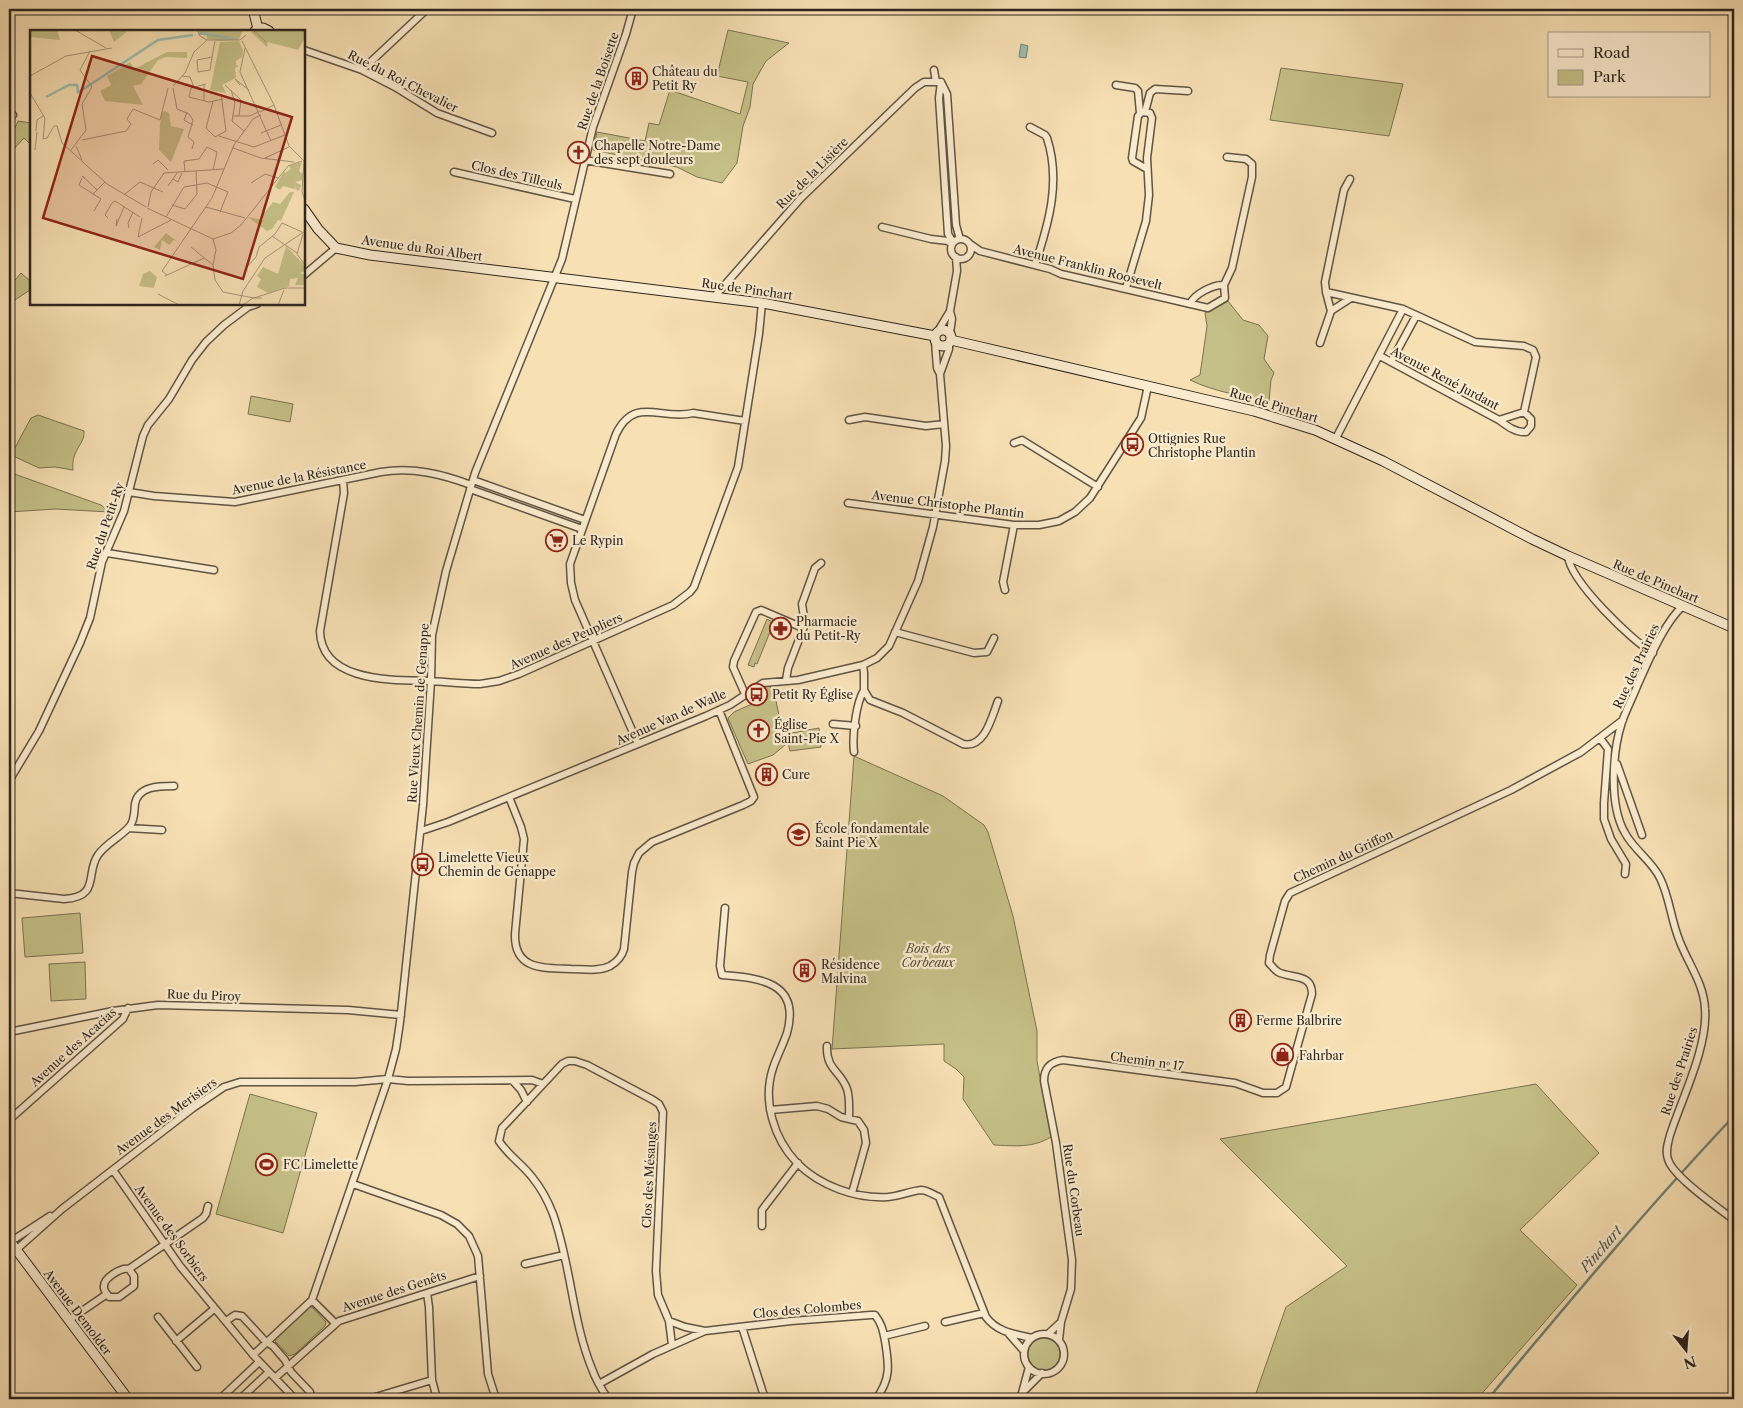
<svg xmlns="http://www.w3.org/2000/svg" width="1743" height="1408" font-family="'Libre Caslon Text',serif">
	<rect width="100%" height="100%" fill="#f7e0b4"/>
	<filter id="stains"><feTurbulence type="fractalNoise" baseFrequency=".004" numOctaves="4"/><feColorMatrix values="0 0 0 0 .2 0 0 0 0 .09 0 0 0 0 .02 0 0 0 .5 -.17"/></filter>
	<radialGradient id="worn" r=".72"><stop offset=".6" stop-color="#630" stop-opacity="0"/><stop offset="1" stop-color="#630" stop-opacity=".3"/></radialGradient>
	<path fill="#c5c087" stroke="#7a7252" d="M728 30 789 43 766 61 753 84 750 107 743 126 737 163 722 183 697 177 677 167 593 150 597 132 645 141 649 123 659 125 670 90 740 114 748 82 717 76Z
		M1281 68 1403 84 1389 136 1270 120Z
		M18 121 31 123V145L24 138 9 154V141Z
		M21 273 31 282 30 290 9 304V287Z
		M1228 301 1243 320 1259 325 1268 336 1264 359 1274 373 1271 380 1269 401C1242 396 1215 392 1190 380L1200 375 1207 326 1205 313Z
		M251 396 293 404 290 422 248 414Z
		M38 415 84 431C85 445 71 449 73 470L55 467 39 468 11 455 31 418Z
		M9 472 101 505 109 512 55 509 9 512Z
		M767 619 772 622 770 626 772 627 757 664 755 663 754 667 748 665Z
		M769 686 774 691 785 745 773 755 748 764 728 718 734 712 752 704C753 694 758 687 769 686Z
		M819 728 821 747 790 751 786 734Z
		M854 756 943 796 984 825 988 832 1013 916 1037 1031V1061L1051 1137C1033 1148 1015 1146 994 1145L963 1099 964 1077 956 1069 944 1061V1044L832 1049Z
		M80 913 83 953 25 957 22 918Z
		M85 962 86 999 51 1001 49 964Z
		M1536 1084 1599 1153 1520 1230 1577 1285 1477 1399H1254L1286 1307 1347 1266 1220 1139Z
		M250 1094 317 1113 283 1233 216 1214Z
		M310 1307H312L326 1322 325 1326 295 1354 289 1356 275 1341V1338Z
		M1028 1354a16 16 0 1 1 32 0a16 16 0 1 1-32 0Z"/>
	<path fill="#9dbdaf" stroke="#718075" d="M1021 44 1028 46 1026 58 1019 57Z"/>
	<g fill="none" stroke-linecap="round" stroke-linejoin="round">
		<path stroke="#718075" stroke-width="2.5" d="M1488 1399C1568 1303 1648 1207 1734 1116"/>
		<defs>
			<path id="street" d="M304 50 362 70 395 87 437 113 492 133
				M362 70 427 9
				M934 70 936 82
				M941 82 939 98 948 234 953 242
				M941 82 947 94 956 225 960 239
				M1116 85 1135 88 1138 91 1140 113
				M1145 112 1150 93 1155 89 1188 91
				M9 114 13 115
				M1030 127 1045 135 1047 138C1061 181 1049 223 1035 265
				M584 160 670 174
				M454 172 575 199
				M1350 179 1344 190 1325 282 1326 292 1403 309 1475 342 1524 346 1533 350 1536 357 1524 412
				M882 227 931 239 948 241 952 244
				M951 249a10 10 0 1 1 20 0a10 10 0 1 1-20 0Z
				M970 244 980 251 1050 269 1061 274 1208 308 1225 298 1224 285 1232 268 1252 177V164L1246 159 1227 157
				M304 275 336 248
				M1126 288 1146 221 1149 195 1147 158 1152 118 1150 113 1142 112 1138 116 1132 158 1133 161 1147 169
				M715 296 801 198 915 88 924 82H941
				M1190 304C1194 294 1214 284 1224 285
				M1331 311 1351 298
				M938 331 950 311 957 271 956 257
				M950 333 952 319 950 311
				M935 342 937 368 940 374
				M1320 343 1331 311 1326 292
				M1380 356 1499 420C1507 426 1516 433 1526 432L1531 426V419L1524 412 1499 420
				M1391 362 1416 316
				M849 420 865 417 926 426 944 424
				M1336 438 1403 309
				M1014 443 1022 440 1098 487
				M343 480 344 493 320 631C321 683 394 680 430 681 447 682 463 684 480 684L499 681 519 674 673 605 690 592 694 587 738 467 759 334 762 303
				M473 480 585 520
				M470 489 582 529
				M129 492 154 496 235 502 381 472C413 467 442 474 471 485
				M848 503 1014 525H1039L1059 521 1075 512 1090 498 1141 418 1148 386
				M107 553 214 570
				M1568 556C1570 581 1632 641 1653 653
				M1005 590 1003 582 1014 525
				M1683 606C1665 621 1648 662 1638 684 1633 697 1626 710 1622 722 1612 753 1609 805 1625 833 1634 850 1652 861 1660 878 1670 898 1671 921 1680 942 1689 965 1704 984 1705 1009 1708 1047 1682 1098 1670 1135 1668 1143 1665 1151 1668 1159 1672 1176 1719 1208 1734 1220
				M895 632 974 653 987 652 994 638
				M863 665 864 673V690L870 700 903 713 963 744C985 749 992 716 998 701
				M786 680 788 668 805 624 802 604 815 568 821 563
				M745 694 733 667 734 661 756 612 761 610 803 628
				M833 724 856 726
				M1600 738 1608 749 1604 803V819L1611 839 1626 864 1625 874
				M638 744 575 600 571 583 570 564 616 434C635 395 661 421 693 413L745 421
				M854 752C852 736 856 703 864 690
				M1617 764 1642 835
				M9 781 39 731 80 643 90 618 102 562 124 511 143 436 148 425 169 399 192 360 206 342 224 325 248 307 257 304
				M509 797 521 827 524 839 515 934C514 971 545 968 571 969 583 969 598 972 610 966 617 962 622 956 624 949L632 872 634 863 639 853 652 842 743 805 751 801 754 797 719 710
				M128 828 162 830
				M421 831 448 822 706 716 730 705 763 683 798 680 863 665 877 658 889 646 918 581 933 527 945 461 946 446 940 374 949 349V345
				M9 893 64 899C101 897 85 873 98 855 106 843 121 837 130 826 135 819 134 812 135 804 138 786 159 786 174 786
				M725 908 720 966 722 975C760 978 801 982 787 1033 783 1045 777 1056 773 1068 762 1101 774 1139 797 1163 820 1186 856 1199 888 1197 899 1196 911 1191 921 1190 927 1190 934 1195 939 1197L986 1317C997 1332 1014 1334 1032 1338
				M9 1032 113 1011 158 1005 348 1010 401 1015
				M827 1046C826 1070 841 1071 847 1089 850 1098 849 1109 849 1118
				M513 1081 521 1090 527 1102
				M770 1110 817 1106 828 1109 841 1117 858 1121 864 1130 866 1143 852 1193
				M9 1120 123 1019 128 1008
				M113 1170 180 1266 255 1357 295 1399
				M353 1184 441 1215 457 1224 469 1236 478 1256 488 1374 496 1399
				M762 1226V1210L798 1163
				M10 1242 50 1216
				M16 1250 62 1209 193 1108 224 1087 240 1082H355L388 1079 408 1081 532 1080 543 1084
				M525 1264 564 1255
				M129 1269 134 1276V1286L119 1297H109C107 1293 103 1291 104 1286 104 1278 121 1267 129 1269L203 1218 206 1214 208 1206
				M427 1293 429 1307 432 1380 437 1399
				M312 1300 335 1323
				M158 1317 197 1367
				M69 1320 107 1294
				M226 1321 235 1315 242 1316 266 1342 273 1346 285 1360 291 1372 310 1392 309 1399
				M669 1321 685 1327 705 1331
				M945 1322 984 1313
				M742 1327 765 1399
				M1009 1334 1024 1351
				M1048 1334 1061 1322
				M1024 1354a20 20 0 1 1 40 0a20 20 0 1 1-40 0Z
				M884 1336 925 1326
				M1059 1340 1061 1322 1071 1289 1072 1260 1056 1143 1044 1081C1044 1068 1050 1062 1063 1060L1235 1083 1263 1093H1277L1286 1087 1312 994C1312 973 1292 979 1278 972 1275 970 1272 966 1269 963L1270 955 1285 901 1290 893 1511 790 1581 752 1623 720
				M176 1341 214 1309
				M253 1355 312 1300 388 1079 396 1049 400 1022 423 805 431 681 432 635 446 571 475 473 562 259 593 127 626 34 633 9
				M275 1378 339 1321 480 1276
				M599 1384 653 1354 705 1331 791 1321 871 1315H875C882 1324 883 1331 885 1341 889 1365 891 1379 876 1399
				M1023 1392 1042 1373
				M372 1398 432 1380
				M220 1399 259 1362
				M240 1399 269 1372
				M608 1399C602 1390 596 1380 592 1369 572 1320 571 1264 553 1214 548 1201 541 1188 532 1177 522 1164 508 1155 499 1141L502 1128 562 1064 568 1061H575L587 1065 653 1100 659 1104 663 1112 656 1271 658 1295 669 1321 672 1345
				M1019 1399 1022 1393 1029 1367"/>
			<path id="secondary" d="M253 9 258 29
				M255 31 263 28 269 31
				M304 209 318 229 336 248 370 255 762 303 935 336
				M935 338a8 8 0 1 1 16 0a8 8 0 1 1-16 0Z
				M951 340 1254 411 1315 430 1383 461 1532 539 1568 556 1734 628
				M9 1240 128 1399"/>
		</defs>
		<use href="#street" stroke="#605443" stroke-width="9"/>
		<use href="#secondary" stroke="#2e251d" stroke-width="11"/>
		<use href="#street" stroke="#faebce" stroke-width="6"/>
		<use href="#secondary" stroke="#faebce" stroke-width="9"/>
	</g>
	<defs>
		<symbol id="building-ring" viewBox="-11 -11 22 22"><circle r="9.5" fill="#faebce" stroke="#8f2418" stroke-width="1.5"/><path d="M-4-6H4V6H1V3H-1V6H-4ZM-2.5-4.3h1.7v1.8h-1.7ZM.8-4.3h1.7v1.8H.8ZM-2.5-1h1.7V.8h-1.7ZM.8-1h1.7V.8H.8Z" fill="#8f2418"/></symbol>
		<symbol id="church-ring" viewBox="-11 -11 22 22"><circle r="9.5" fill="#faebce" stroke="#8f2418" stroke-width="1.5"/><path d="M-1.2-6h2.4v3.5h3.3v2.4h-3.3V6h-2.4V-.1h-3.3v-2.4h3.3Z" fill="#8f2418"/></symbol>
		<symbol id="bus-ring" viewBox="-11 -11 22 22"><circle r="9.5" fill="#faebce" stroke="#8f2418" stroke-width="1.5"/><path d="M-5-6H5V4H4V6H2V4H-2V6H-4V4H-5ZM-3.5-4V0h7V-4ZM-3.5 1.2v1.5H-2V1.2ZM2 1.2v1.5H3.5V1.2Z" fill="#8f2418"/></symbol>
		<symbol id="supermarket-ring" viewBox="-11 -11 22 22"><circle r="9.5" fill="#faebce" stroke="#8f2418" stroke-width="1.5"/><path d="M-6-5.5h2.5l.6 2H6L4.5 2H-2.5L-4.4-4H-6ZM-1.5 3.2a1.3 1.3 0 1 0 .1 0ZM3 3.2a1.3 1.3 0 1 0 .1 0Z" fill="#8f2418"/></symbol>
		<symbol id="pharmacy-ring" viewBox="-11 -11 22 22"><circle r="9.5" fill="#faebce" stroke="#8f2418" stroke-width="1.5"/><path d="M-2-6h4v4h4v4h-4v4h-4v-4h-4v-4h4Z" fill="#8f2418"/></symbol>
		<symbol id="school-ring" viewBox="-11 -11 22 22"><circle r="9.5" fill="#faebce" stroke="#8f2418" stroke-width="1.5"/><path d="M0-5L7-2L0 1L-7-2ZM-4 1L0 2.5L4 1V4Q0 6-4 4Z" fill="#8f2418"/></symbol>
		<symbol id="shop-ring" viewBox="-11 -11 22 22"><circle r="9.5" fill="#faebce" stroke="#8f2418" stroke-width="1.5"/><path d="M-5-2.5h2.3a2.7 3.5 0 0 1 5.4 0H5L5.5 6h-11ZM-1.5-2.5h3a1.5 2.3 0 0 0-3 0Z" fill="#8f2418"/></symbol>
		<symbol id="stadium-ring" viewBox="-11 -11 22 22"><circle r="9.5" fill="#faebce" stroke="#8f2418" stroke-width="1.5"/><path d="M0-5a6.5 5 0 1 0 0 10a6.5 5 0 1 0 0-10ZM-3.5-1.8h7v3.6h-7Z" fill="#8f2418"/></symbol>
	</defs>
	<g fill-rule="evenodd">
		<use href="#building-ring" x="624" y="66" width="25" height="25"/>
		<use href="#church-ring" x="566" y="140" width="25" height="25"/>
		<use href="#bus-ring" x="1120" y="432" width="25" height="25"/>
		<use href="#supermarket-ring" x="544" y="528" width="25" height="25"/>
		<use href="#pharmacy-ring" x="768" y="616" width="25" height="25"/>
		<use href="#bus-ring" x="744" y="682" width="25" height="25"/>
		<use href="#church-ring" x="746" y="718" width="25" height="25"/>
		<use href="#building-ring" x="754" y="762" width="25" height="25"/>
		<use href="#school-ring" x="786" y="822" width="25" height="25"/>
		<use href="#bus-ring" x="410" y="852" width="25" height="25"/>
		<use href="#building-ring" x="792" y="958" width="25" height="25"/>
		<use href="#building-ring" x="1228" y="1008" width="25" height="25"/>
		<use href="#shop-ring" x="1270" y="1042" width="25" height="25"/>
		<use href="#stadium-ring" x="254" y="1152" width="25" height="25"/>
	</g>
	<g text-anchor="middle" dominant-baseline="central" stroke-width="4.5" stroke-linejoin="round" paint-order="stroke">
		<g font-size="12" fill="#2e251d" stroke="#faebce" text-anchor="start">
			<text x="652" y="71">Château du<tspan x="652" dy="14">Petit Ry</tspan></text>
			<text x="594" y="145">Chapelle Notre-Dame<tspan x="594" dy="14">des sept douleurs</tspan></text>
			<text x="1148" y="438">Ottignies Rue<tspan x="1148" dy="14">Christophe Plantin</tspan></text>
			<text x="572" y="540">Le Rypin</text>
			<text x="796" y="621">Pharmacie<tspan x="796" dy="14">du Petit-Ry</tspan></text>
			<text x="772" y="694">Petit Ry Église</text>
			<text x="774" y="724">Église<tspan x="774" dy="14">Saint-Pie X</tspan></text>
			<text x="782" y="774">Cure</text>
			<text x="815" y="828">École fondamentale<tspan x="815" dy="14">Saint Pie X</tspan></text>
			<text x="438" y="857">Limelette Vieux<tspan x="438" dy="14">Chemin de Genappe</tspan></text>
			<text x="821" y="964">Résidence<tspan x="821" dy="14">Malvina</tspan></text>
			<text x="1256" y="1020">Ferme Balbrire</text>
			<text x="1299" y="1055">Fahrbar</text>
			<text x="283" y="1164">FC Limelette</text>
		</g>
		<g font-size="12" fill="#2e251d" stroke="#faebce">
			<text transform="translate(403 81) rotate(27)">Rue du Roi Chevalier</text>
			<text transform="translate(598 81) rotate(-71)">Rue de la Boisette</text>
			<text transform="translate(812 173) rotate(-45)">Rue de la Lisière</text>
			<text transform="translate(517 175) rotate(13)">Clos des Tilleuls</text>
			<text transform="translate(422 248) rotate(8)">Avenue du Roi Albert</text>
			<text transform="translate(1088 267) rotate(14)">Avenue Franklin Roosevelt</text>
			<text transform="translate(747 289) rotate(8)">Rue de Pinchart</text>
			<text transform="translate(1445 378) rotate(28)">Avenue René Jurdant</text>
			<text transform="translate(1274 405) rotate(17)">Rue de Pinchart</text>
			<text transform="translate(299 477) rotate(-11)">Avenue de la Résistance</text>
			<text transform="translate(948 504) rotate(7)">Avenue Christophe Plantin</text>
			<text transform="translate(105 526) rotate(-71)">Rue du Petit-Ry</text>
			<text transform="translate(1656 581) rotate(23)">Rue de Pinchart</text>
			<text transform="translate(566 641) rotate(-24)">Avenue des Peupliers</text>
			<text transform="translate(1636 666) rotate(-65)">Rue des Prairies</text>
			<text transform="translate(418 713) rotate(-86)">Rue Vieux Chemin de Genappe</text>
			<text transform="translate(671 717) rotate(-24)">Avenue Van de Walle</text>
			<text transform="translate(1343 856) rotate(-25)">Chemin du Griffon</text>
			<text transform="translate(204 995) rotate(2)">Rue du Piroy</text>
			<text transform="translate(73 1047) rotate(-42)">Avenue des Acacias</text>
			<text transform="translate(1147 1061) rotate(8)">Chemin nᵒ 17</text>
			<text transform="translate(1679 1071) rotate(-72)">Rue des Prairies</text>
			<text transform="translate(166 1116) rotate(-36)">Avenue des Merisiers</text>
			<text transform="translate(649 1175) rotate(-87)">Clos des Mésanges</text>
			<text transform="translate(1074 1190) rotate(82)">Rue du Corbeau</text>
			<text transform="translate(172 1233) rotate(54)">Avenue des Sorbiers</text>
			<text transform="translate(394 1291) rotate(-18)">Avenue des Genêts</text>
			<text transform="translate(807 1309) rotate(-5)">Clos des Colombes</text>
			<text transform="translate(78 1312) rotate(53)">Avenue Demolder</text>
		</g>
		<g font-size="12" font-style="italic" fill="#544c38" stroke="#faebce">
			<text x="928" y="948">Bois des<tspan x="928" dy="14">Corbeaux</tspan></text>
		</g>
		<g font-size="14" font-style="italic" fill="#4f5349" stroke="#faebce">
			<text transform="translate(1601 1249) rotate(-49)">Pinchart</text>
		</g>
	</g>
	<g transform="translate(30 30)">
		<rect width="275" height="275" fill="#f7e0b4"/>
		<path d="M0 0H27L30 10 0 7ZM79 0H99L84 12ZM169 0H213V1L208 10 190 11 177 9V5H169ZM224 0H275V8L268 20 238 12 237 17 221 2ZM209 11 213 21 212 27 206 31V35L209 36 205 38 206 48 192 55 196 63 180 60 190 12ZM137 22H157V28L136 27 128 30 111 54 103 56 113 75 75 71 70 61 81 55 77 46 100 32 104 39ZM135 81 139 83 141 96 154 99 141 132 129 120 130 94 132 82ZM272 132 269 141 273 144V150L265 152 271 155 269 161 265 159 267 155 264 159 253 156 250 160 245 157 254 141 255 143 261 139 259 136ZM260 162H264L251 191 248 190 242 199 237 201 218 187 233 190V184L243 172 250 174ZM136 203 149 213 144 210 139 215 132 210 130 220 124 217ZM256 216 275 236V241L270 243 275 245V255H265L268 248 260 249 259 256 238 263 227 257 231 249 227 246 233 237 248 244ZM120 241 127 247 124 258 109 256 113 244Z" fill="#c5c087"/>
		<path fill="none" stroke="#9dbdaf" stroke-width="2.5" d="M170 3 203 9M16 67 39 55H47L48 62 52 60 128 10 163 5"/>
		<path fill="none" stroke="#a79578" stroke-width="1" d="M45 0 76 18M167 0 170 6 177 10H210L216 5M223 0 236 12M212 11 244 75 259 116 274 131 272 162 275 170M215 18 210 42 241 111M182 27 180 40 168 42 167 30 182 27 185 11M0 46 36 26 82 18M152 46 160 47 164 57M176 54 161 58 159 67 179 72 193 69M174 55V71M195 55 211 70 209 86M210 55 205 49 219 60M143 56 155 43 164 22 177 10M143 58 147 79 159 84 163 90 158 107 164 112 162 119M201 60 205 73 202 91 214 101M0 63 15 88 13 109 17 108 24 96H27L32 113 77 154 116 177M183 71 176 98 185 107 196 101 191 64M157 82 154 90 163 95M230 82 244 75M203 86H220L230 81M6 101 7 90 13 86M231 103 251 95M189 106 224 117 255 105M52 110 96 101 101 94 97 89 103 79 130 90 138 58M46 116 52 130M203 118 231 128 264 132M5 120 7 102M41 120 56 100 52 74 62 57 50 40 60 21M235 128 259 117M123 134 128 130 138 140M155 142 154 131 169 129 177 117 187 122 183 140M52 148 49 155 71 169 64 181M55 148 52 146 67 160M143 149 148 152 152 143M221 153 235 144 248 148M138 156 147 143M63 164 75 152M95 164 110 152 133 162M82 173 85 171 110 187M142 175 155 179 167 164 166 141M118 177 121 162 134 143 194 139M176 177 215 188M117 178 183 209 186 220 183 235 185 250 193 262 224 268 255 258H275M136 187 154 157 177 153 198 162 190 182M78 188 75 185 82 173M87 189 86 196 94 177M99 198 98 193 103 182M273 204 267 224 275 235M242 206 267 223M108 207 141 190M108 207 112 188M183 209 201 203 211 195 258 136 272 131M161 217 183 235M218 236 226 227 229 217 245 204 252 193 272 202M137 245 132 241 182 168 204 115 223 89 231 85M135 246 174 228M128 264 149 275M209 275 213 261 235 228 275 201M213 275 223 268H232M248 275 254 260"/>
		<path fill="#8f2418" fill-opacity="0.15" stroke="#8f2418" stroke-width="2.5" d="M62 26 262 87 213 249 13 188Z"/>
		<rect width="275" height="275" fill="none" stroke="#2e251d" stroke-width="2.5"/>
	</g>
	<rect width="1743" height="1408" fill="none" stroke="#f7e0b4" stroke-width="30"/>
	<rect x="10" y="10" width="1723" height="1388" fill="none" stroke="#2e251d" stroke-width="2.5"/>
	<rect x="15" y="15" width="1713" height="1378" fill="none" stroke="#2e251d"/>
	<rect x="1548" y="32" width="162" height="65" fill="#faebce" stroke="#a89c87"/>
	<rect x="1558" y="49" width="25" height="8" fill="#faebce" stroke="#a89c87"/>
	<text x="1593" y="58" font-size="15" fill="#2e251d">Road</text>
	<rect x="1558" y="70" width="25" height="15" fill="#c5c087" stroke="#a89c87"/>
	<text x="1593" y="82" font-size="15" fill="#2e251d">Park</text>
	<g transform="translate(1686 1350) rotate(163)" stroke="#faebce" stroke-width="4" paint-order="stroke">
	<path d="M0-4L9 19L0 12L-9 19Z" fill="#2e251d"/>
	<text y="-8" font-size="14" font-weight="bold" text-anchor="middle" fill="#2e251d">N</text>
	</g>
	<rect width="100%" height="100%" filter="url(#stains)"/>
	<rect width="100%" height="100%" fill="url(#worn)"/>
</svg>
